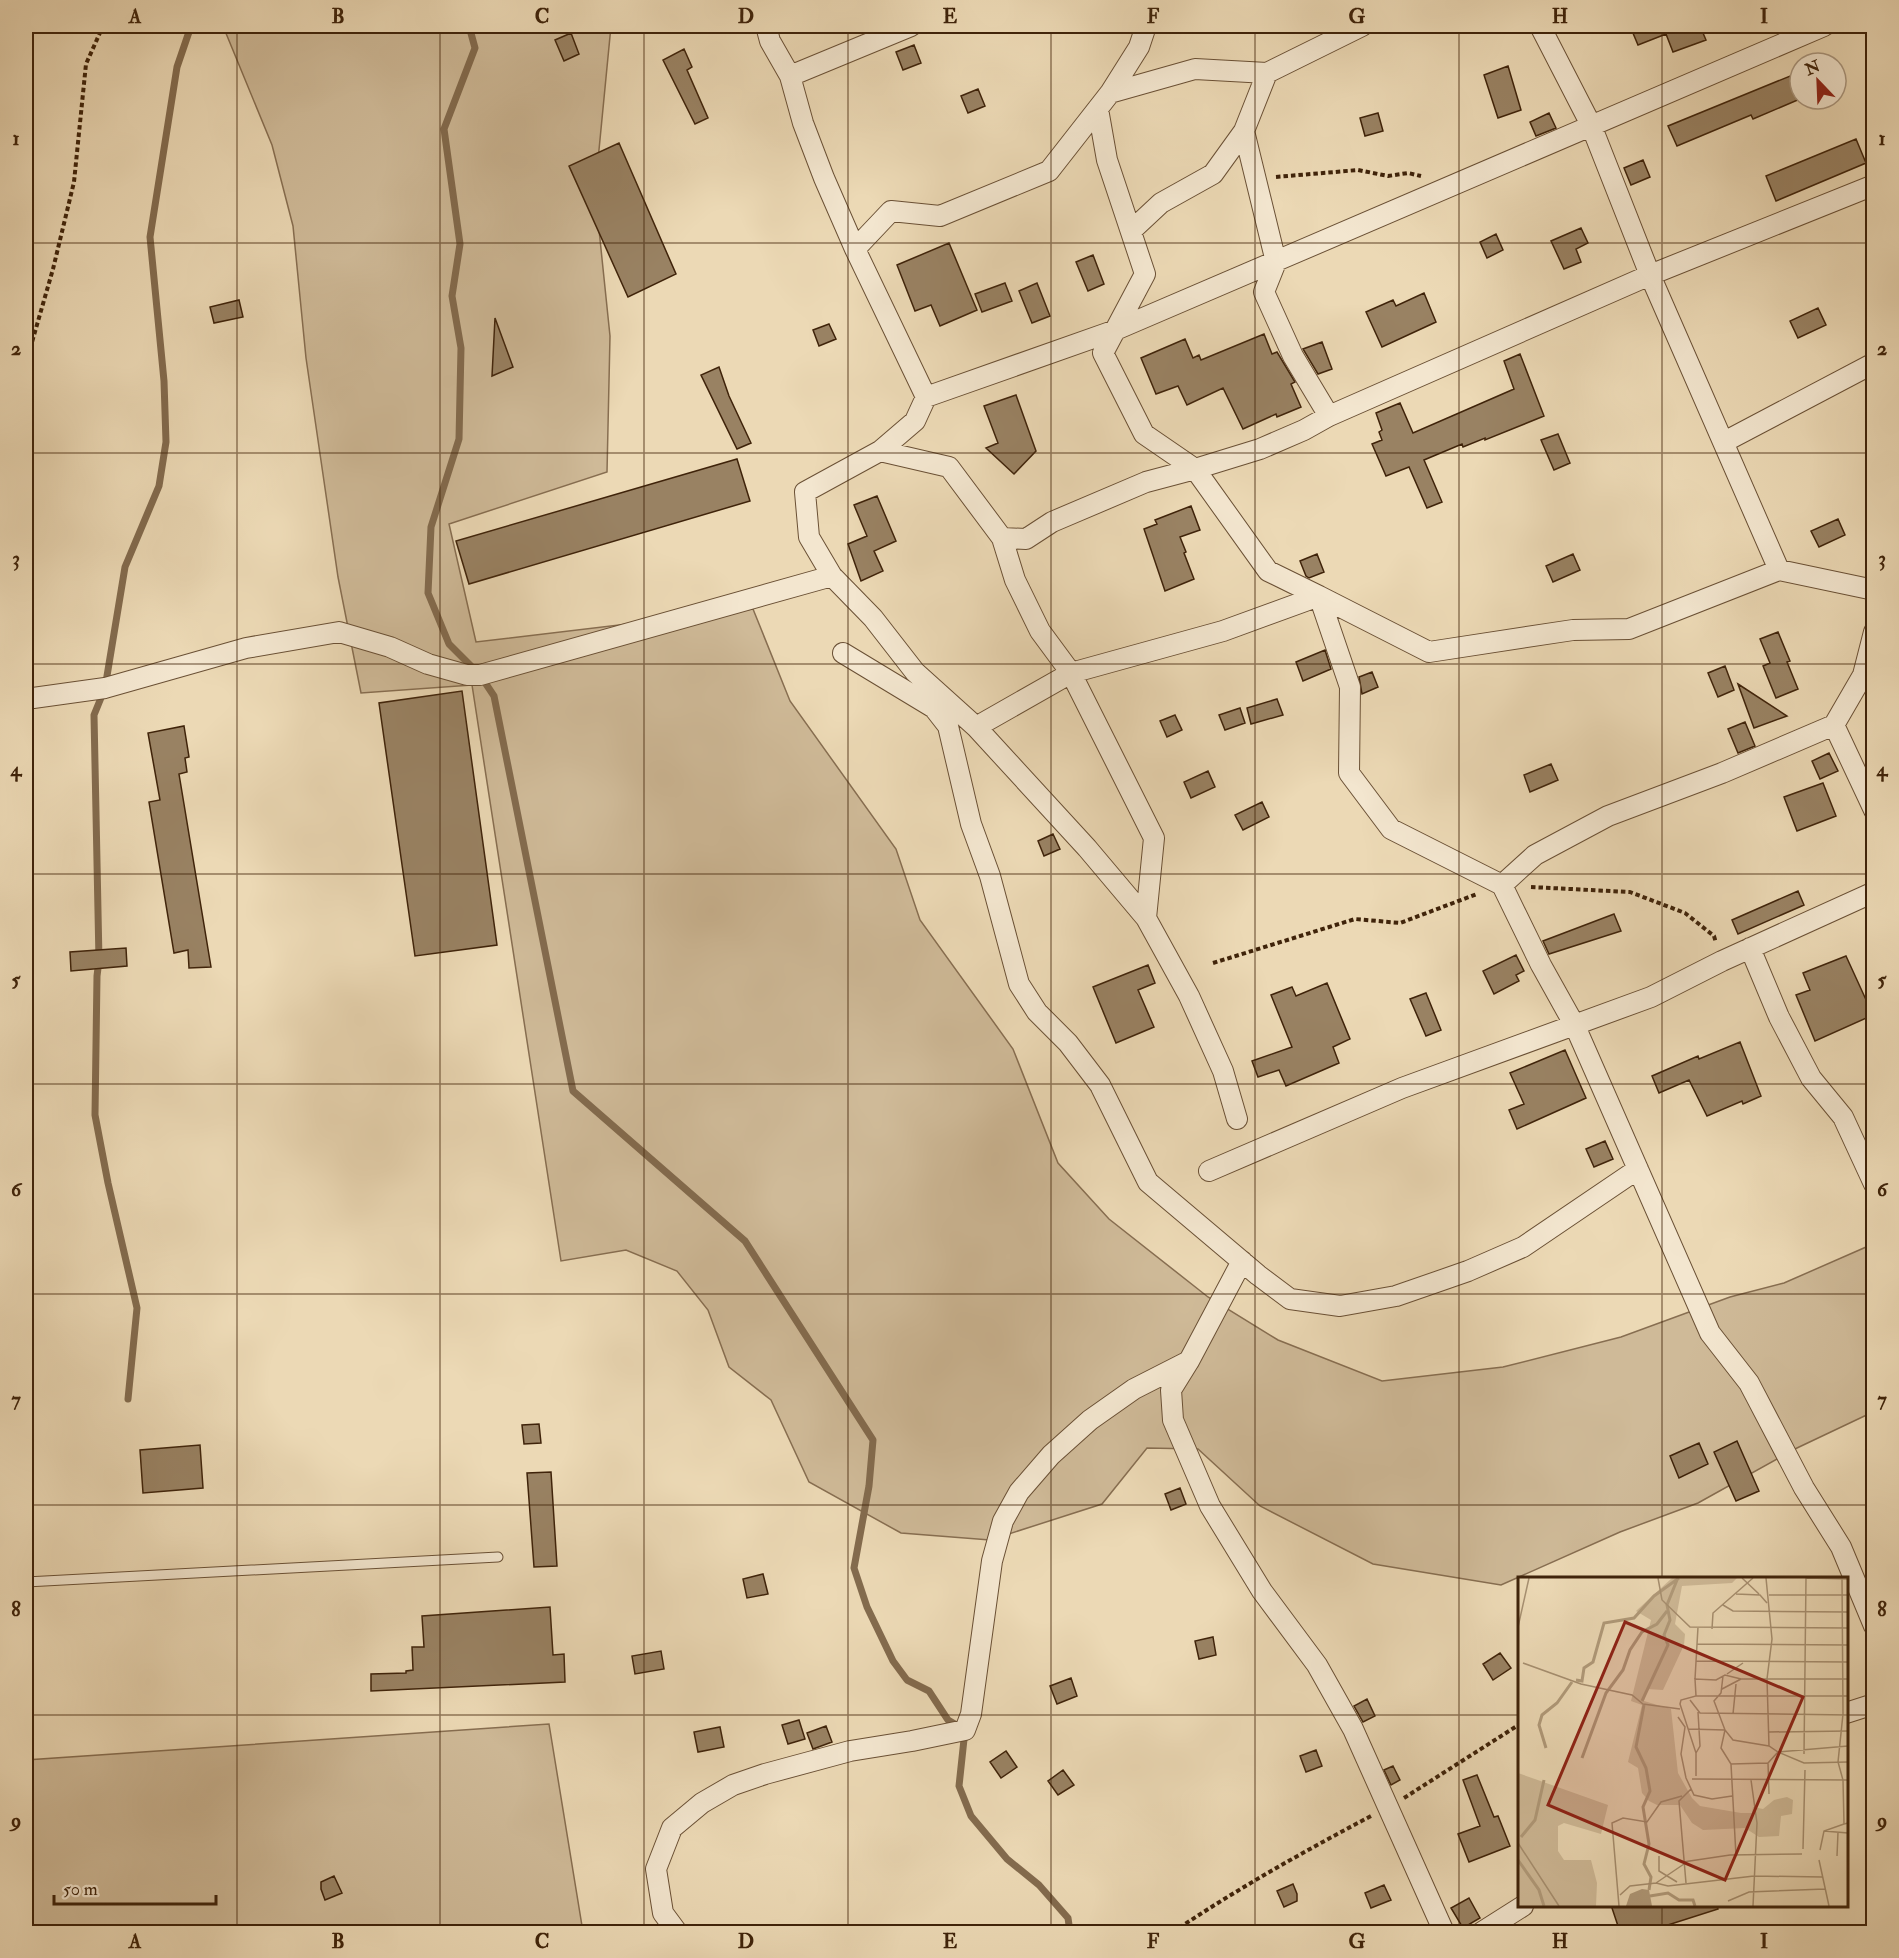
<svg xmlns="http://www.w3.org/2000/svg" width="1899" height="1958" font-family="'IM FELL Double Pica',serif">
	<rect width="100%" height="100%" fill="#ecd9b5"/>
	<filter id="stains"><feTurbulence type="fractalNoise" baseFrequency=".00333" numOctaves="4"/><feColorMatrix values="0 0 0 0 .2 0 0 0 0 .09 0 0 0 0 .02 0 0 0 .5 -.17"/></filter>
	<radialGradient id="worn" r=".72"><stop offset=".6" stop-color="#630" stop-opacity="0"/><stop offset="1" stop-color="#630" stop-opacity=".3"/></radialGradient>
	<path fill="#cfba98" stroke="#876e51" stroke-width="1.5" d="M223 26H611L595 191 610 336 607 472 449 524 476 642 753 609 790 701 896 849 920 920 1013 1049 1058 1163 1109 1219 1208 1297 1278 1340 1382 1381 1503 1367 1621 1337 1730 1297 1784 1283 1873 1244V1412L1797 1448 1698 1503 1620 1532 1501 1585 1373 1564 1260 1506 1198 1449 1147 1448 1102 1504 990 1540 901 1533 809 1482 771 1400 729 1367 708 1310 677 1271 626 1250 561 1261 472 685 361 693 338 577 306 358 293 226 272 145Z
		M549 1724 583 1932H26V1760Z"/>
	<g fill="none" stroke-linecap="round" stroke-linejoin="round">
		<path stroke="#836b4e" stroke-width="7" d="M469 26 475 48 444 129 460 244 452 296 461 348 459 439 431 527 428 593 449 644 480 675 494 696 573 1091 745 1241 873 1440 869 1486 854 1568 867 1607 893 1661 907 1680 929 1691 948 1720 965 1730 959 1786 971 1816 1007 1859 1039 1885 1068 1918 1070 1932
			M128 1399 137 1308 108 1183 95 1115 97 976 99 960 94 715 105 688 125 567 159 486 166 442 164 381 150 237 177 67 191 26"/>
	</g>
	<path fill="#998263" stroke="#3f230a" stroke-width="1.5" d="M1630 26H1700L1706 40 1673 52 1666 34 1638 45Z
		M571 33 579 54 564 61 555 40Z
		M914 45 921 63 903 70 896 52Z
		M684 49 692 67 687 70 708 118 695 124 663 60Z
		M1508 66 1521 110 1498 118 1484 75Z
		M1800 72V99L1753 119 1751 115 1677 146 1668 126Z
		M978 89 985 106 968 113 961 96Z
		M1378 113 1383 131 1365 136 1360 118Z
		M1549 113 1556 128 1536 136 1530 122Z
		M1856 139 1866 163 1776 201 1766 176Z
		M619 143 676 274 628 297 569 166Z
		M1643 160 1650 177 1631 185 1624 168Z
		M1581 228 1588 243 1576 249 1581 262 1564 269 1551 241Z
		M1496 234 1503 250 1487 258 1480 242Z
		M949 243 977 310 940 326 931 305 915 311 897 265Z
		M1093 255 1104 284 1088 291 1076 262Z
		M1005 283 1012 301 982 312 975 294Z
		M1037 283 1050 316 1032 323 1019 291Z
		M1424 293 1436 322 1382 347 1366 312 1393 300 1396 306Z
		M239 300 243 317 214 323 210 307Z
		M1818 308 1826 325 1798 338 1790 321Z
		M495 318 513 367 492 376Z
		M829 324 836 339 819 346 813 330Z
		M1264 334 1272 354 1277 352 1295 382 1291 384 1301 407 1277 417 1276 414 1243 429 1223 388 1187 405 1178 386 1156 394 1141 358 1185 339 1193 358 1199 355 1201 360Z
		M1322 342 1332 369 1318 374 1303 349Z
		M1520 354 1544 416 1485 440V438L1463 447 1462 444 1424 460 1442 502 1427 508 1409 467 1386 476 1372 444 1382 440 1379 432 1382 430 1376 413 1400 403 1413 433 1514 389 1504 361Z
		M719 367 729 396 751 443 737 449 701 375Z
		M1016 395 1036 451 1014 474 986 448 998 443 984 406Z
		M1558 434 1570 463 1554 470 1541 440Z
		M737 459 750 501 469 584 456 541Z
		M877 496 896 541 874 551 883 571 861 581 848 544 867 536 854 505Z
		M1191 506 1200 530 1180 537 1186 552 1184 553 1194 579 1165 591 1144 529 1157 524 1155 520Z
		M1838 519 1845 535 1819 547 1811 531Z
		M1317 554 1324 572 1309 578 1306 576 1300 561Z
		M1573 554 1580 570 1553 582 1546 566Z
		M1778 632 1790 661 1787 662 1798 689 1776 698 1763 666 1770 663 1760 639Z
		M1325 650 1331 669 1303 681 1296 662Z
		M1725 666 1734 690 1718 697 1708 673Z
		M1372 672 1378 687 1362 694 1359 677Z
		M1738 684 1787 716 1754 728Z
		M462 691 497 945 415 956 379 703Z
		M1277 699 1283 715 1251 724 1247 708Z
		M1240 708 1245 723 1225 730 1219 715Z
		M1175 715 1182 730 1167 737 1160 721Z
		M1745 722 1755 746 1738 753 1728 729Z
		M184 726 189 757 185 758 187 772 179 774 211 967 189 968 188 950 174 953 149 802 160 800 148 733Z
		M1829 753 1838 771 1820 779 1812 761Z
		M1551 764 1558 780 1530 792 1524 775Z
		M1208 771 1215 787 1191 798 1184 782Z
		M1823 783 1836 816 1797 831 1784 797Z
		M1262 802 1269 817 1243 830 1235 815Z
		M1053 834 1060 849 1044 856 1038 841Z
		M1798 891 1804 905 1738 934 1732 920Z
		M1614 914 1621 931 1549 954 1543 941Z
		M126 948 127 966 71 971 70 952Z
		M1516 955 1524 971 1516 975 1519 981 1494 994 1483 971Z
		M1846 956 1873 1015 1815 1041 1796 995 1810 990 1803 973Z
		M1148 965 1155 983 1138 990 1154 1027 1116 1043 1093 987Z
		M1327 983 1350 1039 1333 1047 1339 1063 1286 1086 1279 1070 1258 1077 1252 1061 1292 1047 1271 995 1292 987 1296 996Z
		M1426 993 1441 1030 1426 1036 1410 999Z
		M1740 1042 1761 1096 1743 1104 1742 1101 1707 1116 1689 1080 1659 1093 1652 1076 1698 1056 1699 1059Z
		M1565 1050 1586 1098 1517 1129 1509 1110 1524 1104 1510 1073Z
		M1605 1141 1613 1159 1594 1167 1586 1149Z
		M539 1424 541 1443 524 1444 522 1425Z
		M1737 1441 1759 1491 1736 1501 1714 1452Z
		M1699 1443 1708 1464 1679 1478 1670 1456Z
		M200 1445 203 1488 143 1493 140 1450Z
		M551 1472 557 1566 534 1567 527 1473Z
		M1180 1488 1186 1504 1171 1510 1165 1494Z
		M763 1574 768 1594 747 1598 743 1579Z
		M550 1607 553 1655 564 1654 565 1682 371 1691V1674L406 1673V1671L413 1670 412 1647H424L422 1616Z
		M1213 1637 1216 1655 1199 1659 1195 1641Z
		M661 1651 664 1669 635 1674 632 1656Z
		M1500 1653 1511 1668 1493 1680 1483 1664Z
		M1071 1678 1077 1696 1057 1704 1050 1686Z
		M1367 1699 1375 1716 1363 1722 1354 1706Z
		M799 1720 805 1739 788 1744 782 1725Z
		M826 1726 832 1742 813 1749 807 1733Z
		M720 1727 724 1747 698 1752 694 1732Z
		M1316 1750 1322 1766 1306 1772 1300 1756Z
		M1006 1751 1017 1767 1001 1778 990 1762Z
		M1393 1766 1400 1780 1391 1785 1384 1770Z
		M1063 1770 1074 1785 1058 1795 1048 1781Z
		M1477 1775 1494 1817 1498 1816 1510 1846 1469 1862 1458 1834 1480 1826 1463 1780Z
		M334 1876 342 1893 325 1900 321 1889V1882Z
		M1293 1884 1297 1894V1901L1284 1907 1277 1891Z
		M1384 1885 1391 1900 1371 1908 1365 1893Z
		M1469 1898 1480 1918 1463 1928 1451 1908Z
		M1611 1905H1717L1718 1909 1646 1932H1620Z"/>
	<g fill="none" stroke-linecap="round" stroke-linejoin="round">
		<defs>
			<path id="lane" d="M26 1582 498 1557"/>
			<path id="street" d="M766 26 770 41 790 76 803 123 824 178 855 249
				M1540 26 1591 125 1650 275 1779 570
				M790 76 911 26
				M1110 93 1139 47 1146 26
				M1098 109 1107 160 1145 274 1103 353 1144 434 1195 469 1268 571 1319 596 1350 687 1349 773 1391 829 1502 885 1541 965 1575 1026 1710 1333 1749 1383 1804 1488 1841 1547 1874 1626
				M1244 131 1276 262 1264 292 1293 356 1329 416
				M1131 231 1161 203 1213 174 1244 131 1267 73
				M926 397 1113 331 1824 26
				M1724 442 1874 363
				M880 451 949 467 1002 538 1026 539 1052 522 1146 482 1195 469 1260 449 1304 430 1329 416 1650 275 1874 185
				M1002 538 1015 580 1040 631 1071 673 1154 838 1146 918
				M843 653 934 708 948 726 971 824 990 876 1019 984 1037 1012 1068 1043 1100 1085 1148 1182 1258 1275 1290 1299 1340 1306 1396 1296 1468 1271 1523 1247 1638 1169
				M26 699 105 688 246 648 339 632 390 647 428 664 467 675H480L832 576
				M1834 725 1874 810
				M976 727 1071 673 1223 631 1319 596 1429 652 1573 630 1629 629 1779 570 1874 590
				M1502 885 1535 855 1608 816 1722 773 1834 725 1863 675 1874 632
				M1750 948 1779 1017 1811 1078 1843 1117 1874 1184
				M1237 1119 1223 1071 1189 996 1146 918 1087 848 976 727 915 672 873 618 832 576 809 537 805 492 880 451 915 421 926 397 855 249 891 211 940 216 1049 171 1110 93 1195 69 1267 73 1362 26
				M1209 1171 1402 1088 1651 997 1722 961 1874 892
				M1242 1261 1189 1361 1171 1390 1173 1420 1210 1506 1262 1591 1317 1665 1353 1729 1444 1932
				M1846 1713 1874 1704
				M677 1932 663 1913 656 1869 672 1828 702 1803 733 1785 765 1774 850 1751 912 1741 965 1730 971 1714 992 1561 1003 1521 1019 1492 1051 1455 1090 1420 1134 1389 1189 1361
				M1482 1932 1523 1906"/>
		</defs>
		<use href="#lane" stroke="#6a5035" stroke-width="11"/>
		<use href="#street" stroke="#6a5035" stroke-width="22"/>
		<path stroke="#3f230a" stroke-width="4" stroke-dasharray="4.5 3" stroke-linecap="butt" d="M1276 177 1358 170 1388 176 1408 173 1421 176
			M26 363 53 269 74 182 86 64 103 26
			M1531 887 1630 892 1685 913 1714 936 1716 943
			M1213 963 1355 919 1400 923 1477 894
			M1404 1798 1520 1724
			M1173 1932C1237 1889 1303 1852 1371 1816"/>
		<use href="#lane" stroke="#f3e6cf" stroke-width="9"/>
		<use href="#street" stroke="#f3e6cf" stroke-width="20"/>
	</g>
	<path fill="none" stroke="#3f230a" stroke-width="1.5" stroke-opacity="0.55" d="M237 26V1932M440 26V1932M644 26V1932M848 26V1932M1051 26V1932M1255 26V1932M1459 26V1932M1662 26V1578M26 243H1874M26 453H1874M26 664H1874M26 874H1874M26 1084H1874M26 1294H1874M26 1505H1874M26 1715H1520M1846 1715H1874M1662 1906V1932"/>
	<g transform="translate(1518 1577)">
		<rect width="330" height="330" fill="#ecd9b5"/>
		<path d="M154 1H219L214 6 164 9 157 47 167 57 166 68 145 113 129 112 126 124 153 132 160 196 174 221 182 229 223 236H234L235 230 245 232 256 223 269 220 275 223 274 237 263 239 261 259 241 260 227 251 185 253 174 246 162 228H139L131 224 124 216 120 191 110 185 124 128 113 124 133 43 118 34ZM0 196 90 228 83 257 46 246 40 249V274L46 283H73L79 306 78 329H0Z" fill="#cfba98"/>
		<path d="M124 312 131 313 134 329H108L112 317Z" fill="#b19b7b"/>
		<path fill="none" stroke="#b19b7b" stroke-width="3" d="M58 103 64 104 66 91 75 85 86 46 116 41 136 19 161 1M124 124 150 68 146 58 152 43 149 28 159 3M126 128 118 170 128 191 132 214 125 230 131 267 126 287 133 300 131 313M28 171 21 148 24 138 39 126 54 105M64 181 88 116 105 93 112 73 124 55 139 47 149 34M3 260 17 243 26 203M0 283 21 313 26 329M132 319 150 316 161 323H175L177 329"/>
		<path fill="none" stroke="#a79071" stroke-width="1.5" d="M140 1 144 23 172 50 330 51M224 1 241 17M248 1 254 62 249 102 251 169M288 1 330 2M324 1 325 137 320 185 325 203 326 247 330 246M218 17 242 18 249 26M251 18H330M205 28 215 34 330 35M0 50 11 1M194 52 195 36 235 1M179 67 330 68M178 84 330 85M5 86 63 107 114 118 125 127 162 132M209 97 225 86M205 99 203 116 196 124 207 153 203 171 213 187 218 279M177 102 180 50M204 112 223 102M178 119H330M172 123 182 136 330 138M215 137 218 107M160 140 167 150 163 177 168 201 176 218 194 222 214 219M170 152 207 153 215 163 251 169 260 175 330 169M251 155 330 154M178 176 182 169 180 135M286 177 288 1M250 186 251 217M213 187 250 186 260 175 286 186 330 185M178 199V176L162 127 163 123 178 119 177 102 198 103 207 98 223 102H330M174 202 330 203M233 203 239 246 235 329M306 254 330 256M0 266 41 329M285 272 287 193M302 273 306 254 326 247M141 279V294L159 305M319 279 320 255M301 283 311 329M165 285 212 278 284 277M138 306 166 287M168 306 161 224 173 212M102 318 112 309 138 306 150 309 236 299 304 300M210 324 231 315 307 312M101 329 94 246 105 241 129 245 143 225 164 219"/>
		<path fill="#8f2418" fill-opacity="0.15" stroke="#8f2418" stroke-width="3" d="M107 45 285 120 207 303 30 228Z"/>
		<rect width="330" height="330" fill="none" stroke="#3f230a" stroke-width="3"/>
	</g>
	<rect width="1899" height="1958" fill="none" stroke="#ecd9b5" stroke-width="66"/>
	<g transform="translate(1818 81) rotate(337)"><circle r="28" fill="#f3e6cf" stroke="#ab9880" stroke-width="1.5"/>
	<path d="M0-4.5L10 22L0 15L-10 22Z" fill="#8f2418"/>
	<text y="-9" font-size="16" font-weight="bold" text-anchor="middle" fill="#3f230a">N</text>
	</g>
	<path d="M54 1895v9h162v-9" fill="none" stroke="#3f230a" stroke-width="3"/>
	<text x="63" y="1895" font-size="18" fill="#3f230a" stroke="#f3e6cf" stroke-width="4.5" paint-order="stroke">50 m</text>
	<rect x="33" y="33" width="1833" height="1892" fill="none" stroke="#3f230a" stroke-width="2"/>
	<g font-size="20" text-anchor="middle" font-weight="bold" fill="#3f230a">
		<text x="135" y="23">A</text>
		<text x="338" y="23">B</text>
		<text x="542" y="23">C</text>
		<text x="746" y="23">D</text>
		<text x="950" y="23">E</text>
		<text x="1153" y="23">F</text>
		<text x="1357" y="23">G</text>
		<text x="1560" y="23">H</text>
		<text x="1764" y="23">I</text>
		<text x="16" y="145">1</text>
		<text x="1882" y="145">1</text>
		<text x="16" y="355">2</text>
		<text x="1882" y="355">2</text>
		<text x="16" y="565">3</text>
		<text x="1882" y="565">3</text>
		<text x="16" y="776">4</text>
		<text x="1882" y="776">4</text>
		<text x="16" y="986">5</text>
		<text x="1882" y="986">5</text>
		<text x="16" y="1196">6</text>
		<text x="1882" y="1196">6</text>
		<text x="16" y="1406">7</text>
		<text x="1882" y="1406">7</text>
		<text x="16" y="1616">8</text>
		<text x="1882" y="1616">8</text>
		<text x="16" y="1827">9</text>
		<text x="1882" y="1827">9</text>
		<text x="135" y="1948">A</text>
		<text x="338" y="1948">B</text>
		<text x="542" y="1948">C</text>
		<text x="746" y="1948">D</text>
		<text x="950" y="1948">E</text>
		<text x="1153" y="1948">F</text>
		<text x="1357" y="1948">G</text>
		<text x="1560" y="1948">H</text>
		<text x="1764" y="1948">I</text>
	</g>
	<rect width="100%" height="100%" filter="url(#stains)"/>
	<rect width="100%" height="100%" fill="url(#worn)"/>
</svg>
